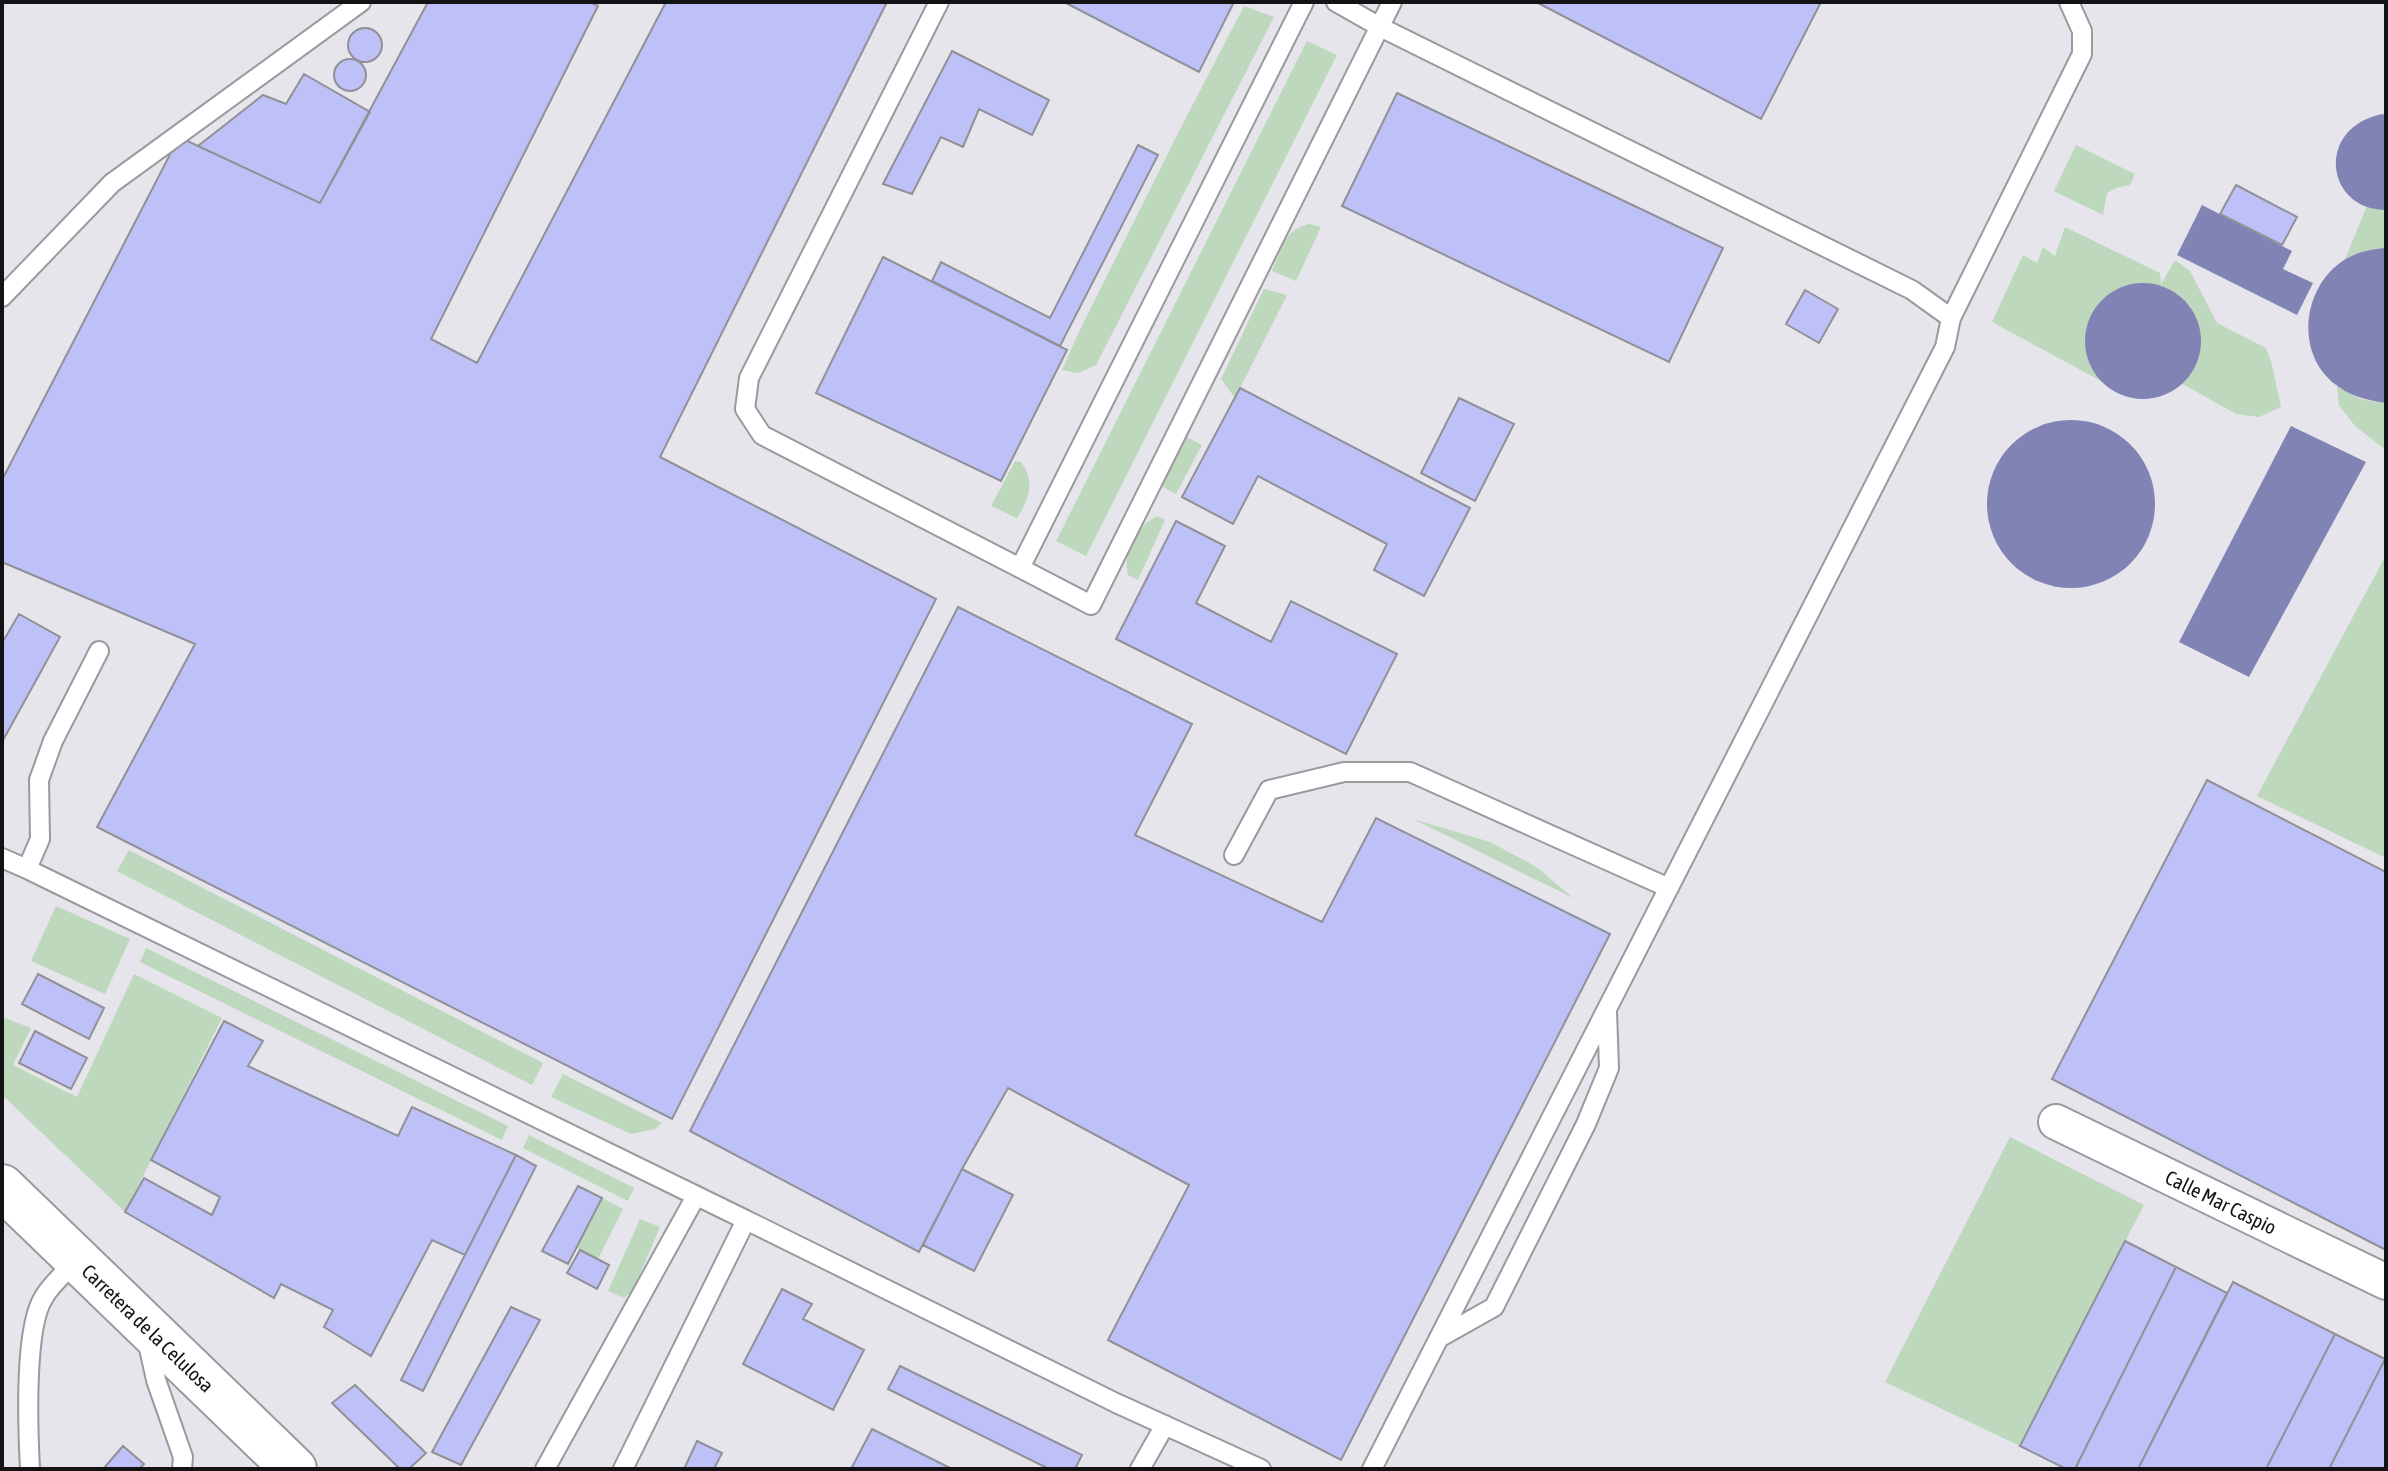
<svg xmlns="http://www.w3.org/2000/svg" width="2388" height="1471" font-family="'Asap Condensed',sans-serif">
	<rect width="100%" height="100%" fill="#e5e5eb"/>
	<path fill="#bdd8bd" d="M1244 6 1274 17 1096 365 1078 373 1062 370 1078 334 1176 137Z
		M1307 41 1337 55 1086 556 1056 541Z
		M2076 145 2135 174 2130 185 2116 188 2107 193 2103 215 2054 191Z
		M2367 206 2386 210V248L2368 250 2345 259Z
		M1309 224 1321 227 1296 281 1272 271C1282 249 1284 230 1309 224Z
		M2065 227 2160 273 2161 284 2175 260 2190 271 2217 323 2266 348 2272 365 2281 407 2259 417 2236 414 2181 383 2188 377 2191 307 2177 294 2160 285 2090 365 2101 381 1992 322 2023 255 2037 263 2043 247 2055 256Z
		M1264 289 1287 295 1235 398 1221 379Z
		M2337 386 2360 399 2386 403V450L2355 426 2339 405Z
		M1185 436 1202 445 1176 494 1159 485Z
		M1015 461 1021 462C1036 482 1029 498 1017 518L991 506Z
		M1157 516 1165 520 1138 580 1128 575C1122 553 1137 526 1157 516Z
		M2386 555V858L2257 796Z
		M1413 819 1490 842 1535 866 1573 898Z
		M129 850 543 1063 532 1085 117 871Z
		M56 906 130 939 105 994 31 961Z
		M146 948 508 1126 502 1140 140 962Z
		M134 974 222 1018 125 1212 2 1095V1025L5 1018 31 1028 13 1065 77 1097Z
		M563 1074 662 1123 655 1129 631 1134 551 1097Z
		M529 1135 634 1188 628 1201 523 1148Z
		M2010 1137 2144 1205 2020 1446 1885 1382Z
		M602 1198 623 1209 598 1259 576 1248Z
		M640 1219 660 1227 633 1290 624 1298 608 1291Z"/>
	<path fill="#8183b5" d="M2382 114 2386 115V210C2325 210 2315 128 2382 114Z
		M2202 205 2292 251 2283 269 2313 283 2297 315 2177 255Z
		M2386 248V403C2369 400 2354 398 2339 387 2294 357 2301 288 2344 260 2357 252 2371 249 2386 248Z
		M2085 341a58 58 0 1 1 116 0a58 58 0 1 1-116 0Z
		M1987 504a84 84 0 1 1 168 0a84 84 0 1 1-168 0Z
		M2291 426 2366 462 2249 677 2179 642Z"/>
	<path fill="#bec1f7" stroke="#909096" stroke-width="2" d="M428 2H590L598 6 431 339 477 363 666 2H887L660 457 936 599 672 1119 97 827 195 644 2 562V480L179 137 320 203Z
		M1064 2H1229L1233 4 1199 72Z
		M1536 2H1821L1761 119Z
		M348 45a17 17 0 1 1 34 0a17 17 0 1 1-34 0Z
		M952 51 1049 100 1032 135 979 109 963 147 941 137 912 194 883 184Z
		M334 75a16 16 0 1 1 32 0a16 16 0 1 1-32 0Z
		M304 74 370 112 320 203 198 146 263 95 286 104Z
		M1397 93 1723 248 1669 362 1342 206Z
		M1138 145 1158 155 1060 346 932 281 941 262 1050 318Z
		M2236 185 2297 217 2282 245 2220 214Z
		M883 257 1067 350 1001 481 816 393Z
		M1805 290 1838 309 1819 343 1786 324Z
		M1240 388 1470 508 1424 596 1374 570 1387 544 1258 476 1233 524 1182 497Z
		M1459 398 1514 424 1475 501 1421 473Z
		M1176 521 1225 546 1196 603 1271 642 1291 601 1397 654 1346 754 1116 639Z
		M958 607 1192 724 1135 835 1322 922 1376 818 1610 934 1341 1460 1108 1340 1189 1185 1008 1088 962 1169 919 1252 690 1131Z
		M19 614 60 637 2 742V643Z
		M2207 780 2386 872V1250L2052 1079Z
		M38 974 104 1008 89 1039 22 1004Z
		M224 1021 263 1041 248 1066 398 1136 412 1107 516 1155 465 1255 432 1240 371 1356 324 1327 333 1310 281 1284 274 1298 125 1212 144 1178 212 1215 220 1197 151 1160Z
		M35 1031 87 1058 71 1089 19 1063Z
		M516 1155 536 1166 423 1391 401 1380Z
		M962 1169 1013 1195 974 1271 923 1245Z
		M578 1186 602 1198 568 1264 542 1251Z
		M2125 1241 2176 1267 2075 1469H2066L2020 1446Z
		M580 1250 609 1265 597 1289 567 1273Z
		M2176 1267 2227 1293 2138 1469H2075Z
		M2233 1282 2335 1334 2266 1469H2138Z
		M782 1289 812 1304 803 1319 864 1350 833 1410 743 1364Z
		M511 1307 540 1320 461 1465 432 1452Z
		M2335 1334 2385 1359 2329 1469H2266Z
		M2385 1359 2386 1469H2329Z
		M900 1366 1082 1455 1075 1469H1049L888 1389Z
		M355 1385 426 1453 409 1469H400L332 1403Z
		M872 1429 952 1469H851Z
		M697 1441 722 1453 714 1469H684Z
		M123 1446 144 1464 139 1469H103Z"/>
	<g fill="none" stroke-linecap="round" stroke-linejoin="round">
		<defs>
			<path id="service" d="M939 2 749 378 745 409 762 435 1020 568 1304 2
				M1336 2 1380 27 1912 290 1951 318
				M2 297 112 183 361 2
				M1020 568 1091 605 1392 2
				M99 651 53 741 39 780 40 839 27 869 746 1220
				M1234 855 1269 790 1344 772H1410L1669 888
				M2 858 27 869
				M1439 1338 1494 1307 1586 1124 1609 1068 1607 1012
				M147 1339 156 1380 183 1457 182 1469
				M30 1469C28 1431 24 1327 44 1297 52 1283 66 1272 77 1260
				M545 1469 696 1196
				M623 1469 746 1220 1116 1403 1261 1469
				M1140 1469 1165 1425
				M1372 1469 1945 347 1951 318 2082 54V31L2069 2"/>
			<path id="minor" d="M2056 1122 2386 1282"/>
			<path id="trunk" d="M2 1187 294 1469"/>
		</defs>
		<use href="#service" stroke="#99999f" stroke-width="22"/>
		<use href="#minor" stroke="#99999f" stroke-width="38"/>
		<use href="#trunk" stroke="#99999f" stroke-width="48"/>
		<use href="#service" stroke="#fff" stroke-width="18"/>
		<use href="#minor" stroke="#fff" stroke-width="34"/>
		<use href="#trunk" stroke="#fff" stroke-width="44"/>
	</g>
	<g text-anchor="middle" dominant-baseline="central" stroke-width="8" stroke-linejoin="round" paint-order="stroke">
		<g font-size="20" fill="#131315" stroke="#fff">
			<text transform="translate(2221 1202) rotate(26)">Calle Mar Caspio</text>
			<text transform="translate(148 1328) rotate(44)">Carretera de la Celulosa</text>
		</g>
	</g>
	<rect width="2388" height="1471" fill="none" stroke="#131315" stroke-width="8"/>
</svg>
